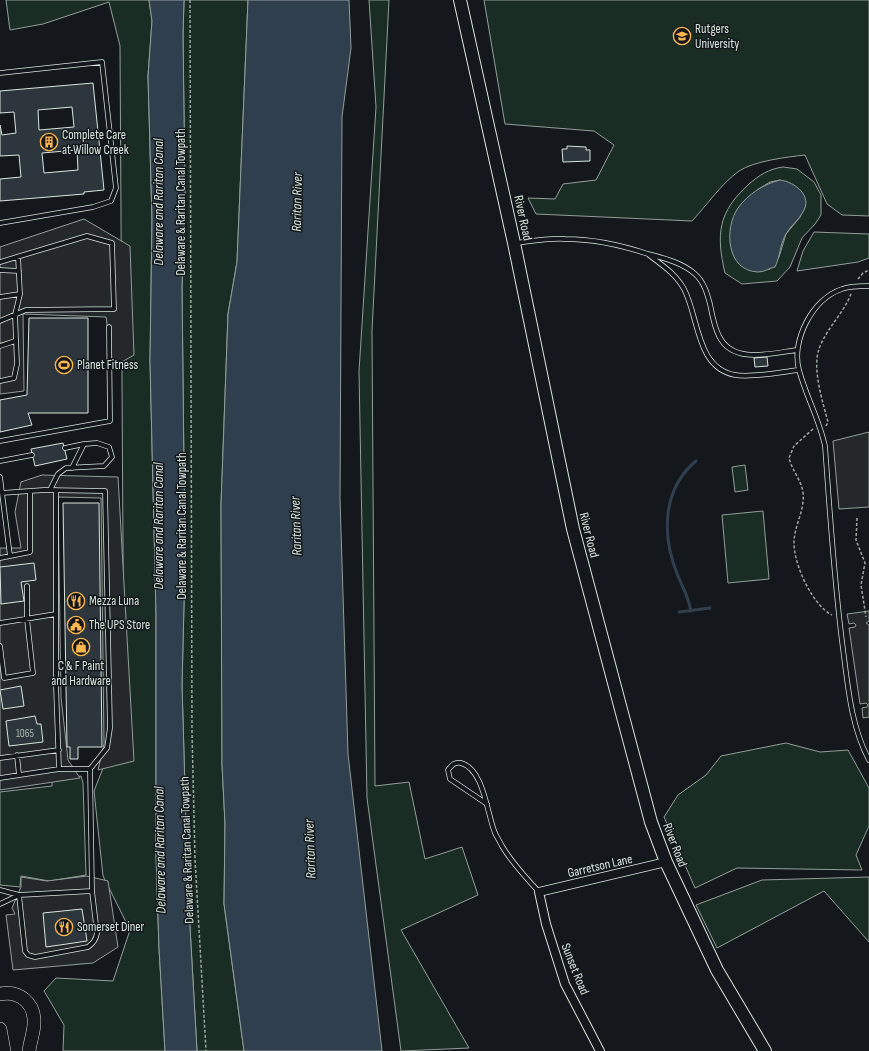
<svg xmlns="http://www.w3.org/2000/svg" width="869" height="1051" font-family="'Sofia Sans Condensed',sans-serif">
	<rect width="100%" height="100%" fill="#14181c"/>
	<path fill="#1a2d24" stroke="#939e99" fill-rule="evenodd" d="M6 0H149L152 21 148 76 152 219 150 361 156 614V854L159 948 165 1051H63L64 1025 44 991 56 978 113 981 130 930 103 876 94 791 124 715 120 46 109 2 43 24 10 30Z
		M184 0H248L237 262 228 314 221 505 222 764 225 824 224 904 244 1051H197L188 892 182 685 185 564 182 287 185 193 183 35Z
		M369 0H389L372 331 375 786 409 782 425 859 462 847 478 895 401 930 469 1048 401 1051 367 798 359 371 376 107Z
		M484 0H869V216L842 215 827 204 805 155C787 157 754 161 739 171 721 184 707 205 692 221L536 214 528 198 555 199 563 184 596 180 614 145 594 131 505 124Z
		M783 167 797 169 814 182 821 195V215L815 224 802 238 790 267 777 281 742 284 725 273C716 235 718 212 748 185 759 175 769 169 783 167ZM780 180 801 216 786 234 779 257 769 270 757 190 770 182Z
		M814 232 869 234V258L858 262 797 271 803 251Z
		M745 465 748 490 735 492 732 467Z
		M763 511 769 579 728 583 722 515Z
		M786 743 820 752 848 750 869 788V826L856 855 862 870 737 868 695 888 664 817 678 795 706 775 721 756Z
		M81 776 83 783 86 875 49 881 21 876 20 887 0 885V792L52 786V778L56 781Z
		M869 877V942L824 891 717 948 696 905 762 880Z"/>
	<path fill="#24282b" stroke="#939e99" d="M84 219 130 246 134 355 113 367 106 317 23 314 24 391 0 394V247Z
		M869 432V507L839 509 833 441Z
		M42 475 118 477 134 761 98 770 104 744 101 498 58 497 61 697 68 760 80 778 0 790V548H21L15 512 21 482Z
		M869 611V621L866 623 869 625V717L863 718 862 708 867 707 868 705 866 703 860 704 849 628 855 627 856 625 854 623 849 624 847 614Z
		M87 876 108 881 118 947 93 963 13 970 6 915 15 914 12 908 21 887V877L47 881Z"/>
	<path fill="#2f3f4d" stroke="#939e99" d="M149 0H184L183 35 185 193 182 287 185 564 182 685 188 892 197 1051H165L159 948 156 854V614L150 361 152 219 148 76 152 21Z
		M248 0H349L351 48 342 117 340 499 348 754 382 1051H244L224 904 225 824 222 764 221 505 228 314 237 262Z
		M780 180C795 182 813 196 803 212 799 220 790 226 786 234 780 244 780 257 775 267 769 268 765 272 758 272 726 271 724 228 738 208 748 194 764 184 780 180Z"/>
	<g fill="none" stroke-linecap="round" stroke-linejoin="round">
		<path stroke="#2f3f4d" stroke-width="3" d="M691 611C688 596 684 590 678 576 662 538 661 490 696 461
			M679 612 710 608"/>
	</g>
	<path fill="#2c363c" stroke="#d8e6dc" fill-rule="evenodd" d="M93 83 104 190 84 192V194L0 201V179L21 177 19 155 0 156V125L2 135 16 133 14 112 0 113V91ZM72 107 74 127 39 130 38 110ZM77 150 78 170 44 173 42 153Z
		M567 146 586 147V150H590V161L563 162 562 149H567Z
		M29 318H88V413H28L32 425 0 432V400L27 395Z
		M767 357 768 366 755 367 754 358Z
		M63 443 67 459 35 466 31 449Z
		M63 503H99L102 747H78V759H70V747H67Z
		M34 563 36 580 21 582 24 601 1 604 0 567Z
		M21 686 24 706 3 709 0 690Z
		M35 716 37 724H41L43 742 9 746 6 721Z
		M82 909 87 941 46 947 43 913Z"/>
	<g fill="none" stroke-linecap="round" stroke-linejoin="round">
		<defs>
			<path id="service" d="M0 73 102 62 116 188 111 201 93 207 0 223
				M516 243C532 241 549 238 565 239 593 239 621 245 648 254 664 258 683 263 695 274 704 282 707 293 710 304 712 314 714 326 719 336 733 365 772 353 797 350
				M649 255C662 265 676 274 684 289 699 317 696 368 735 375 753 378 780 372 799 370
				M0 262 87 236 112 243 114 309 26 310 0 321
				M0 270 19 271
				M869 286C860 286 850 286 842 289 812 299 791 341 799 370 806 396 819 419 825 446 830 514 834 581 843 649 848 687 851 726 869 760
				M0 297 20 294
				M0 346 15 341
				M0 381 14 378 17 364 15 315 20 294 18 257
				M0 441 110 421 109 327
				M65 448 84 444
				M0 461 32 455
				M0 477 10 556
				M50 490 58 474 66 468 104 466 112 457 109 447 97 443 84 444 72 468
				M56 490V685L59 769
				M0 558 30 552V491
				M0 623 56 614
				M0 646 4 678 33 673 27 619V586
				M17 755 19 775
				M0 758 59 750
				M0 778 59 769H90L107 748 110 728 105 491 44 490 2 493
				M487 804 450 779 448 770C452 765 454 762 461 763 484 769 487 814 495 833 497 837 500 842 502 846 512 863 526 878 539 892
				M0 890 19 895 92 891 90 769
				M19 895 25 951 28 955 35 957 88 947C93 943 96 940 97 933L92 891
				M0 904 19 895"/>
			<path id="minor" d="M600 1051 565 984 546 924 539 892 666 862"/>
			<path id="secondary" d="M460 0 514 243 573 529 651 822 666 862 717 970 765 1051"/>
			<path id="primary" d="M0 994C19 990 35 1003 34 1023 34 1032 30 1042 29 1051
				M0 1029 4 1051"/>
		</defs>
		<use href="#service" stroke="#d8e6dc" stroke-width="5.5"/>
		<use href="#minor" stroke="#d8e6dc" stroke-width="10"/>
		<use href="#secondary" stroke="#d8e6dc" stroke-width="14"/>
		<use href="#primary" stroke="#d8e6dc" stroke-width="14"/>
		<path stroke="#9da8a2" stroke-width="1.5" stroke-dasharray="3 2" stroke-linecap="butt" d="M190 0 192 732 195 859 206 1051
			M858 279 863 273 869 270
			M826 426 828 422C823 403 812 369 819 349 826 329 843 314 851 294
			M813 429 794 446 789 458C792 470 801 480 803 492 805 510 795 524 794 541 793 563 812 605 832 615
			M857 518 856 540 865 563 861 585 866 617"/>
		<use href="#service" stroke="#14181c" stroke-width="4"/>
		<use href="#minor" stroke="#14181c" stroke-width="8"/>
		<use href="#secondary" stroke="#14181c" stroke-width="12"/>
		<use href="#primary" stroke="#14181c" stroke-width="13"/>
	</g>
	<defs>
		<symbol id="university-ring" viewBox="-11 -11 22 22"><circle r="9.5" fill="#14181c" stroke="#ffb74d" stroke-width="1.5"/><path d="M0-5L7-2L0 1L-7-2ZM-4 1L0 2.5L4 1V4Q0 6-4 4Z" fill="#ffb74d"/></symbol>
		<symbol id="building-ring" viewBox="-11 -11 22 22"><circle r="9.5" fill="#14181c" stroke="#ffb74d" stroke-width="1.5"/><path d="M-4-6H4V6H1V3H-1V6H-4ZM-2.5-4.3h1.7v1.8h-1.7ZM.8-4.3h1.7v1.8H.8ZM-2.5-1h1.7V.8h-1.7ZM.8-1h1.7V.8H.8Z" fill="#ffb74d"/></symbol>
		<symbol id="stadium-ring" viewBox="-11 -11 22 22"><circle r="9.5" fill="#14181c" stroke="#ffb74d" stroke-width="1.5"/><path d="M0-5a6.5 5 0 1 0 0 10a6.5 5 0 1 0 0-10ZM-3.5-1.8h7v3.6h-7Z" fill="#ffb74d"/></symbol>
		<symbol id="restaurant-ring" viewBox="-11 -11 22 22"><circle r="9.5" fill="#14181c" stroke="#ffb74d" stroke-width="1.5"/><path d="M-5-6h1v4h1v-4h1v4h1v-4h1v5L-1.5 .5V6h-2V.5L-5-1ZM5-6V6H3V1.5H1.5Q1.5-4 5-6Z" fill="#ffb74d"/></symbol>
		<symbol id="civic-ring" viewBox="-11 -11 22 22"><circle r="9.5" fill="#14181c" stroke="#ffb74d" stroke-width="1.5"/><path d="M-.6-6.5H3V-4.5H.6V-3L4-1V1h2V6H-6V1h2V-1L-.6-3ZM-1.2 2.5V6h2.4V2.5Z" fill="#ffb74d"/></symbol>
		<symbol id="shop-ring" viewBox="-11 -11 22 22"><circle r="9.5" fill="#14181c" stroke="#ffb74d" stroke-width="1.5"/><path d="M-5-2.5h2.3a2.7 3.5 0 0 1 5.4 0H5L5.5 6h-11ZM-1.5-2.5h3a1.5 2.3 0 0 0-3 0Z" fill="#ffb74d"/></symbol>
	</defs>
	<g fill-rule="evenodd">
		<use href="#university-ring" x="672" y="26" width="20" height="20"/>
		<use href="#building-ring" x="39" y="132" width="20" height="20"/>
		<use href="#stadium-ring" x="54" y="355" width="20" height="20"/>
		<use href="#restaurant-ring" x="66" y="591" width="20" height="20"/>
		<use href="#civic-ring" x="66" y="615" width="20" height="20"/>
		<use href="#shop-ring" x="71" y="637" width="20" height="20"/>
		<use href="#restaurant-ring" x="54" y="917" width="20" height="20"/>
	</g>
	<g text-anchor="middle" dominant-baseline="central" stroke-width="3" stroke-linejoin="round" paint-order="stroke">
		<g font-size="11" fill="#adbab4">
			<text x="25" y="733">1065</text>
		</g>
		<g font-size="13" fill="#d8e6dc" stroke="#14181c" text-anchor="start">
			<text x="695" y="29">Rutgers<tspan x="695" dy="15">University</tspan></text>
			<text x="62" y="135">Complete Care<tspan x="62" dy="15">at Willow Creek</tspan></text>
			<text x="77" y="365">Planet Fitness</text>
			<text x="89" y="601">Mezza Luna</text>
			<text x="89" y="625">The UPS Store</text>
			<text x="81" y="666" text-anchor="middle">C &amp; F Paint<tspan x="81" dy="15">and Hardware</tspan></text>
			<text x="77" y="927">Somerset Diner</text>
		</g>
		<g font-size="13" fill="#d8e6dc" stroke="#14181c">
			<text transform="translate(181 202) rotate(-90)">Delaware &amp; Raritan Canal Towpath</text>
			<text transform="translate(523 218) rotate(78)">River Road</text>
			<text transform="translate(182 526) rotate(-90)">Delaware &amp; Raritan Canal Towpath</text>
			<text transform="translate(589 535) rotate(76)">River Road</text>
			<text transform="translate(675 845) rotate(69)">River Road</text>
			<text transform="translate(187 850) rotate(-92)">Delaware &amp; Raritan Canal Towpath</text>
			<text transform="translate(600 866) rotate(-13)">Garretson Lane</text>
			<text transform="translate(575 969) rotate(68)">Sunset Road</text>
		</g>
		<g font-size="14" font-style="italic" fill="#d8e6dc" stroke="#14181c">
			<text transform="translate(158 202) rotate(-90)">Delaware and Raritan Canal</text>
			<text transform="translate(297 202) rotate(-89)">Raritan River</text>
			<text transform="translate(158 526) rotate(-90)">Delaware and Raritan Canal</text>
			<text transform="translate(296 526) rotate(-92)">Raritan River</text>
			<text transform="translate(310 849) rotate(-92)">Raritan River</text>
			<text transform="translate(160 850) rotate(-91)">Delaware and Raritan Canal</text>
		</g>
	</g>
</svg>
